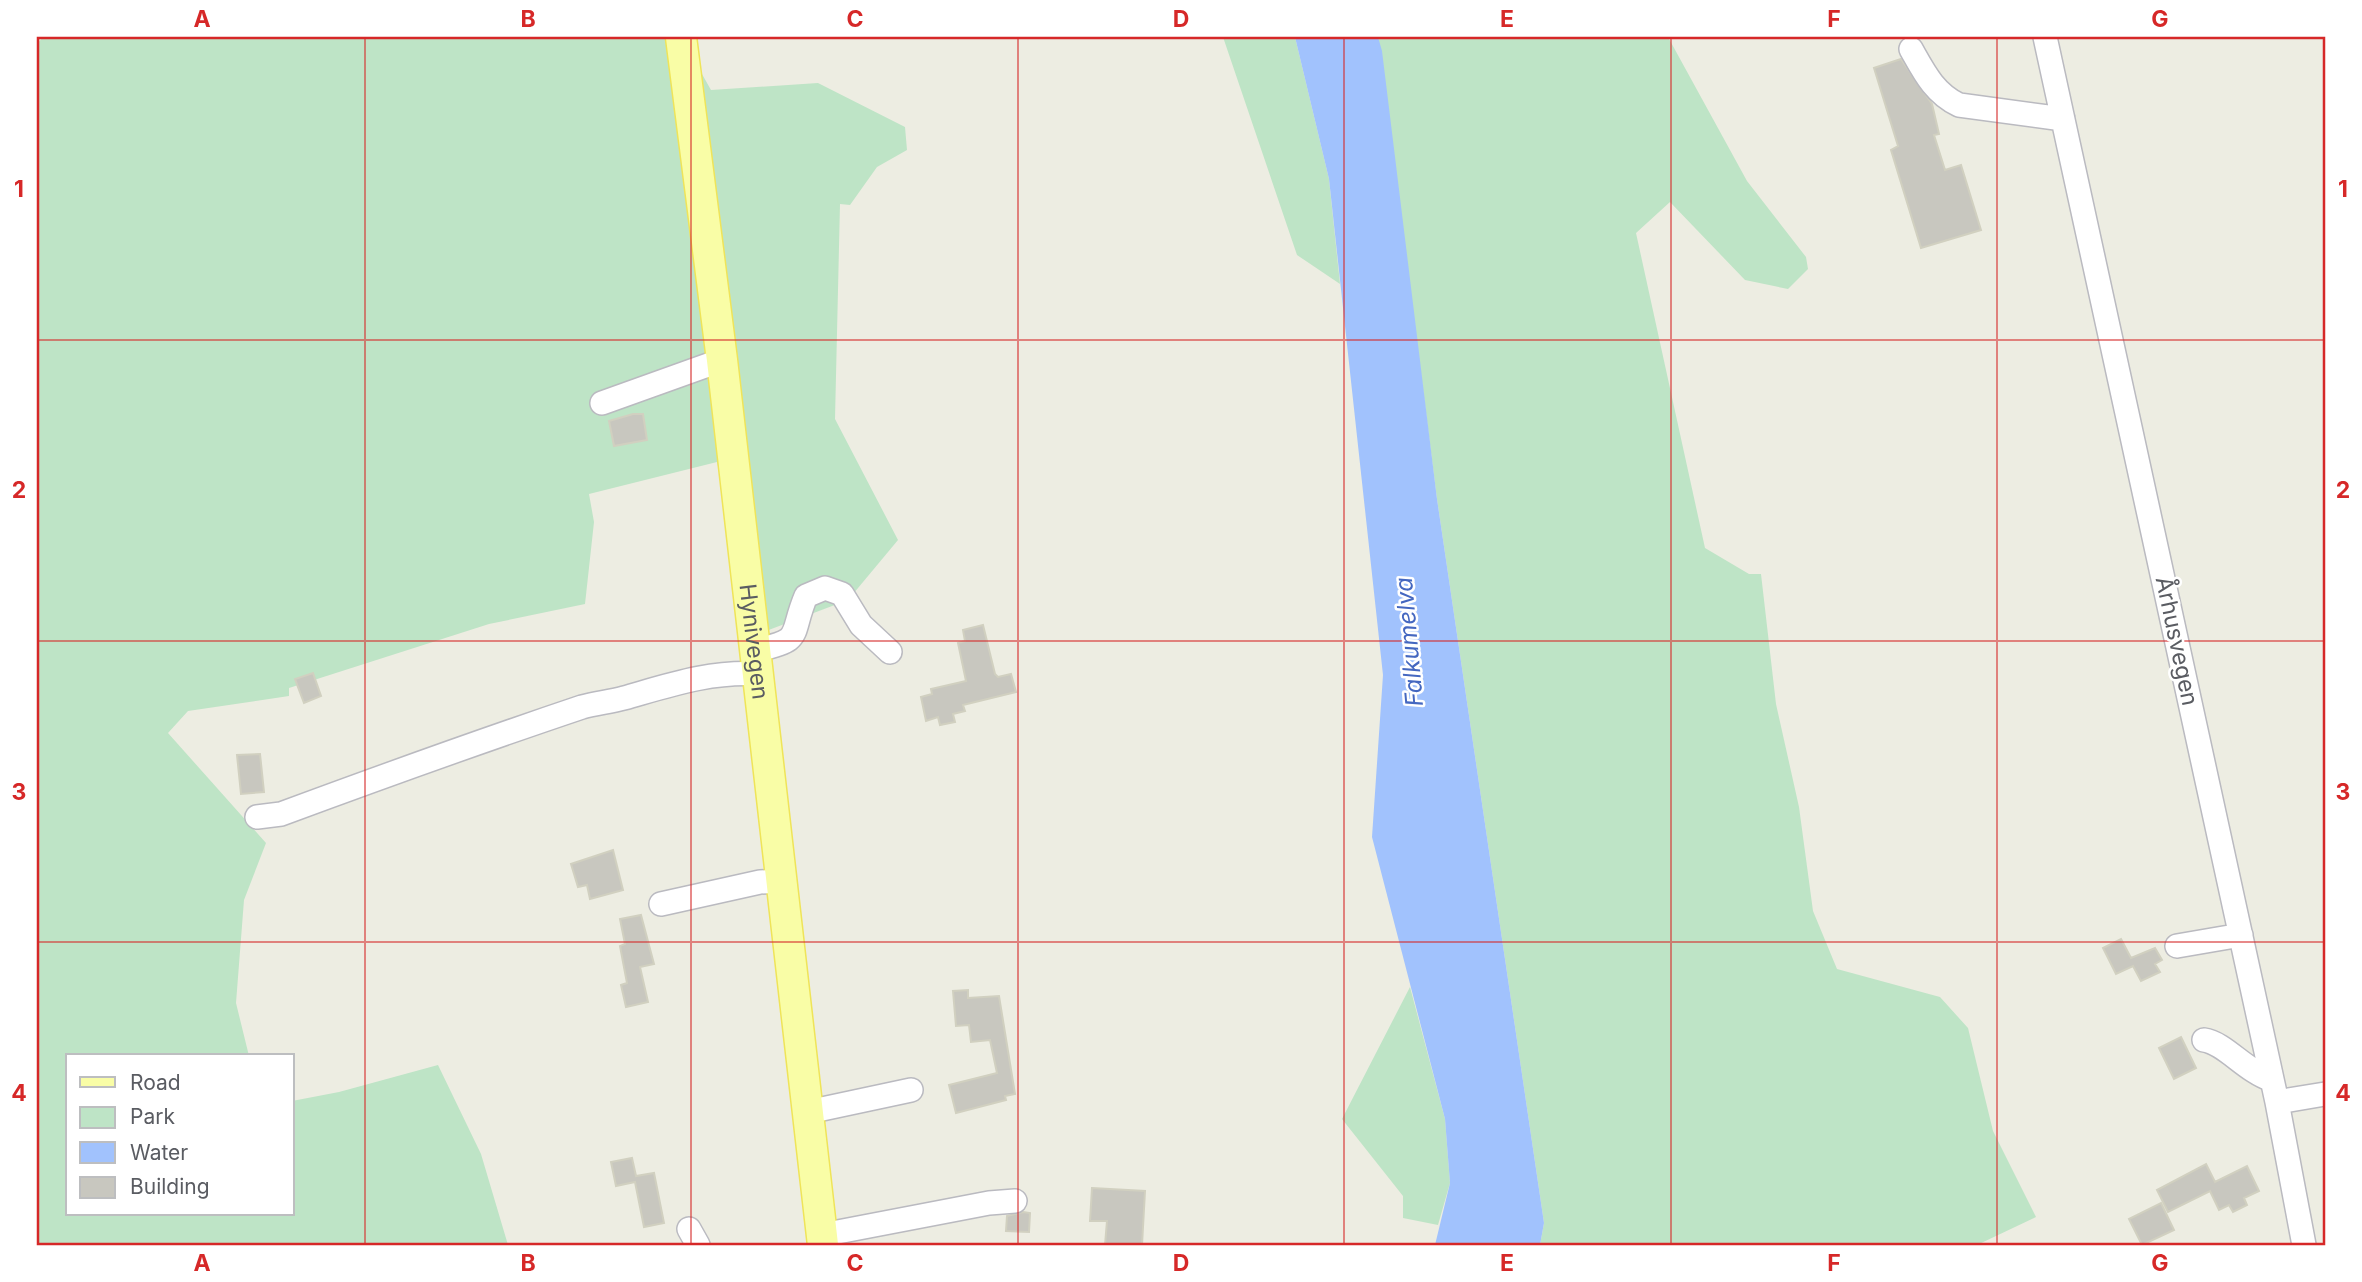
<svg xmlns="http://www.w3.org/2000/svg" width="2362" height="1282" font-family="Inter,sans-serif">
	<rect width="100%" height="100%" fill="#edede2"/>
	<path fill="#bee4c6" d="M43 37H681L711 90 818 83 905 127 907 150 877 167 850 205 840 204 835 419 898 540 848 600 758 634 717 462 589 494 594 522 585 604 489 624 289 688V696L188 711 168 733 266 843 244 900 236 1003 249 1056H68V1214H292V1101L339 1092 438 1065 481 1154 508 1245H37V44Z
		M1223 37H1295L1329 179 1340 284 1297 255Z
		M1378 37H1668L1747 181 1806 257 1808 269 1788 289 1745 280 1670 202 1636 233 1705 548 1749 574H1761L1776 704 1799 807 1813 911 1837 969 1940 997 1968 1028 1993 1131 2036 1217 1977 1245H1540L1544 1223 1437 499Z
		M1410 987 1445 1119 1450 1183 1438 1225 1403 1218V1196L1342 1119Z"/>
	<path fill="#a1c2fd" d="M1295 37H1378L1382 51 1437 499 1544 1223 1540 1245H1435L1450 1183 1445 1119 1372 837 1383 675 1329 179Z"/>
	<path fill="#c8c7bf" stroke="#d1d0c0" stroke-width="2" d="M1901 59 1932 104 1939 134 1934 135 1945 170 1961 165 1981 230 1921 248 1891 150 1898 146 1874 68Z
		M633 414H643L647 440 614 446 609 421Z
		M983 625 995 674 998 677 1011 674 1016 692 963 705 965 711 953 714 955 722 940 725 938 717 926 721 921 697 932 694 931 689 966 681 958 643 965 641 963 630Z
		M313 673 321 696 304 703 295 679Z
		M260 754 264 792 241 794 237 755Z
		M613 850 623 890 590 899 587 885 578 887 571 864Z
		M641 915 654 964 640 967 648 1002 626 1007 621 985 627 983 620 946 625 944 620 919Z
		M2121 939 2131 958 2155 948 2162 960 2155 964 2160 972 2141 981 2133 966 2116 974 2103 948Z
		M968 990V998L999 996 1015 1094 1005 1096 1006 1100 956 1113 949 1085 997 1073 990 1040 971 1042 969 1025 956 1026 953 991Z
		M2181 1037 2196 1068 2174 1079 2159 1048Z
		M632 1158 636 1176 654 1173 664 1223 644 1227 635 1182 616 1186 611 1162Z
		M2206 1164 2215 1182 2247 1166 2259 1191 2244 1198 2247 1205 2233 1212 2229 1205 2219 1210 2210 1191 2168 1212 2157 1190Z
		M1092 1188 1145 1191 1142 1245H1105L1107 1221H1090Z
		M2161 1203 2174 1230 2142 1245 2129 1219Z
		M1023 1212 1030 1213 1029 1232 1006 1231 1007 1216Z"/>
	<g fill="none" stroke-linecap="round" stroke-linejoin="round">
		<defs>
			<path id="minor" d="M2045 37 2277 1102 2304 1245
				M1911 49C1924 72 1934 93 1959 105L2063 119
				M602 403 722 360
				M756 650C805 640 789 636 806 596L825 588 842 594 861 625 890 652
				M257 817 281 814C381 777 481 741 582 707 596 703 610 702 624 698 670 685 710 671 759 674
				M661 904 760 882 782 881
				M2177 946 2241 935
				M2204 1040C2225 1043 2245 1071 2272 1080
				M2277 1102 2325 1094
				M808 1112 911 1090
				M689 1229 698 1245
				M822 1235 989 1203 1015 1201"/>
			<g id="major">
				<path id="s1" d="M681 37 722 360 823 1245"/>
			</g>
		</defs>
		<use href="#minor" stroke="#babac0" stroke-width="26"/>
		<use href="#major" stroke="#efe459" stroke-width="33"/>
		<use href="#minor" stroke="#fff" stroke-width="23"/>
		<use href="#major" stroke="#f9fda6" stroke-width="30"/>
	</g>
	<path fill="none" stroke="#d62828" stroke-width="2" stroke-opacity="0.55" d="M365 37V1245M691 37V1245M1018 37V1245M1344 37V1245M1671 37V1245M1997 37V1245M37 340H2325M37 641H2325M37 942H2325"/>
	<g text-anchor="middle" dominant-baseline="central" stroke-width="5" stroke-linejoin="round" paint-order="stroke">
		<g font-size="23" fill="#5a5c62" stroke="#fff">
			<text stroke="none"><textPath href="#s1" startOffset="609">Hynivegen</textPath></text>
			<text transform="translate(2177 641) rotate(78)">Århusvegen</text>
		</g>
		<g font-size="24" font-style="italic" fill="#4467c0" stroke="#fff">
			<text transform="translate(1409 642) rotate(-95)">Falkumelva</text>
		</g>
	</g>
	<rect width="2362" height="1282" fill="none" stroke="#ffffff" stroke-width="77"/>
	<rect x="66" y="1054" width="228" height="161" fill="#ffffff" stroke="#bdbec0" stroke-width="2"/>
	<rect x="80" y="1077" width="35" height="10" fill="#f9fda6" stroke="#bdbec0" stroke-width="2"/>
	<text x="130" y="1090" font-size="21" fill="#5a5c62">Road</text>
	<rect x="80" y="1107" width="35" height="21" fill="#bee4c6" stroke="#bdbec0" stroke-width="2"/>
	<text x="130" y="1124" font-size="21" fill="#5a5c62">Park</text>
	<rect x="80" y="1142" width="35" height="21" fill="#a1c2fd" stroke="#bdbec0" stroke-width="2"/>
	<text x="130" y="1160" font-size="21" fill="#5a5c62">Water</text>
	<rect x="80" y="1177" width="35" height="21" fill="#c8c7bf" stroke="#bdbec0" stroke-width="2"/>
	<text x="130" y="1194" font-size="21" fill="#5a5c62">Building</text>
	<rect x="38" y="38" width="2286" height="1206" fill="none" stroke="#d62828" stroke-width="2.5"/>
	<g font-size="23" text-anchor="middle" font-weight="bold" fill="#d62828">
		<text x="202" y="27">A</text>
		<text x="528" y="27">B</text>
		<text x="855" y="27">C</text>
		<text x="1181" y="27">D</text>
		<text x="1507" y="27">E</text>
		<text x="1834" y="27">F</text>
		<text x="2160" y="27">G</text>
		<text x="19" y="197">1</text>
		<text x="2343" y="197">1</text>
		<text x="19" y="498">2</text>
		<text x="2343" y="498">2</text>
		<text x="19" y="800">3</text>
		<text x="2343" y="800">3</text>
		<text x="19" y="1101">4</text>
		<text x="2343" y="1101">4</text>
		<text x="202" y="1271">A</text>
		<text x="528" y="1271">B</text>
		<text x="855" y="1271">C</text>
		<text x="1181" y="1271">D</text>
		<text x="1507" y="1271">E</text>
		<text x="1834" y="1271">F</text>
		<text x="2160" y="1271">G</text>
	</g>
</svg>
